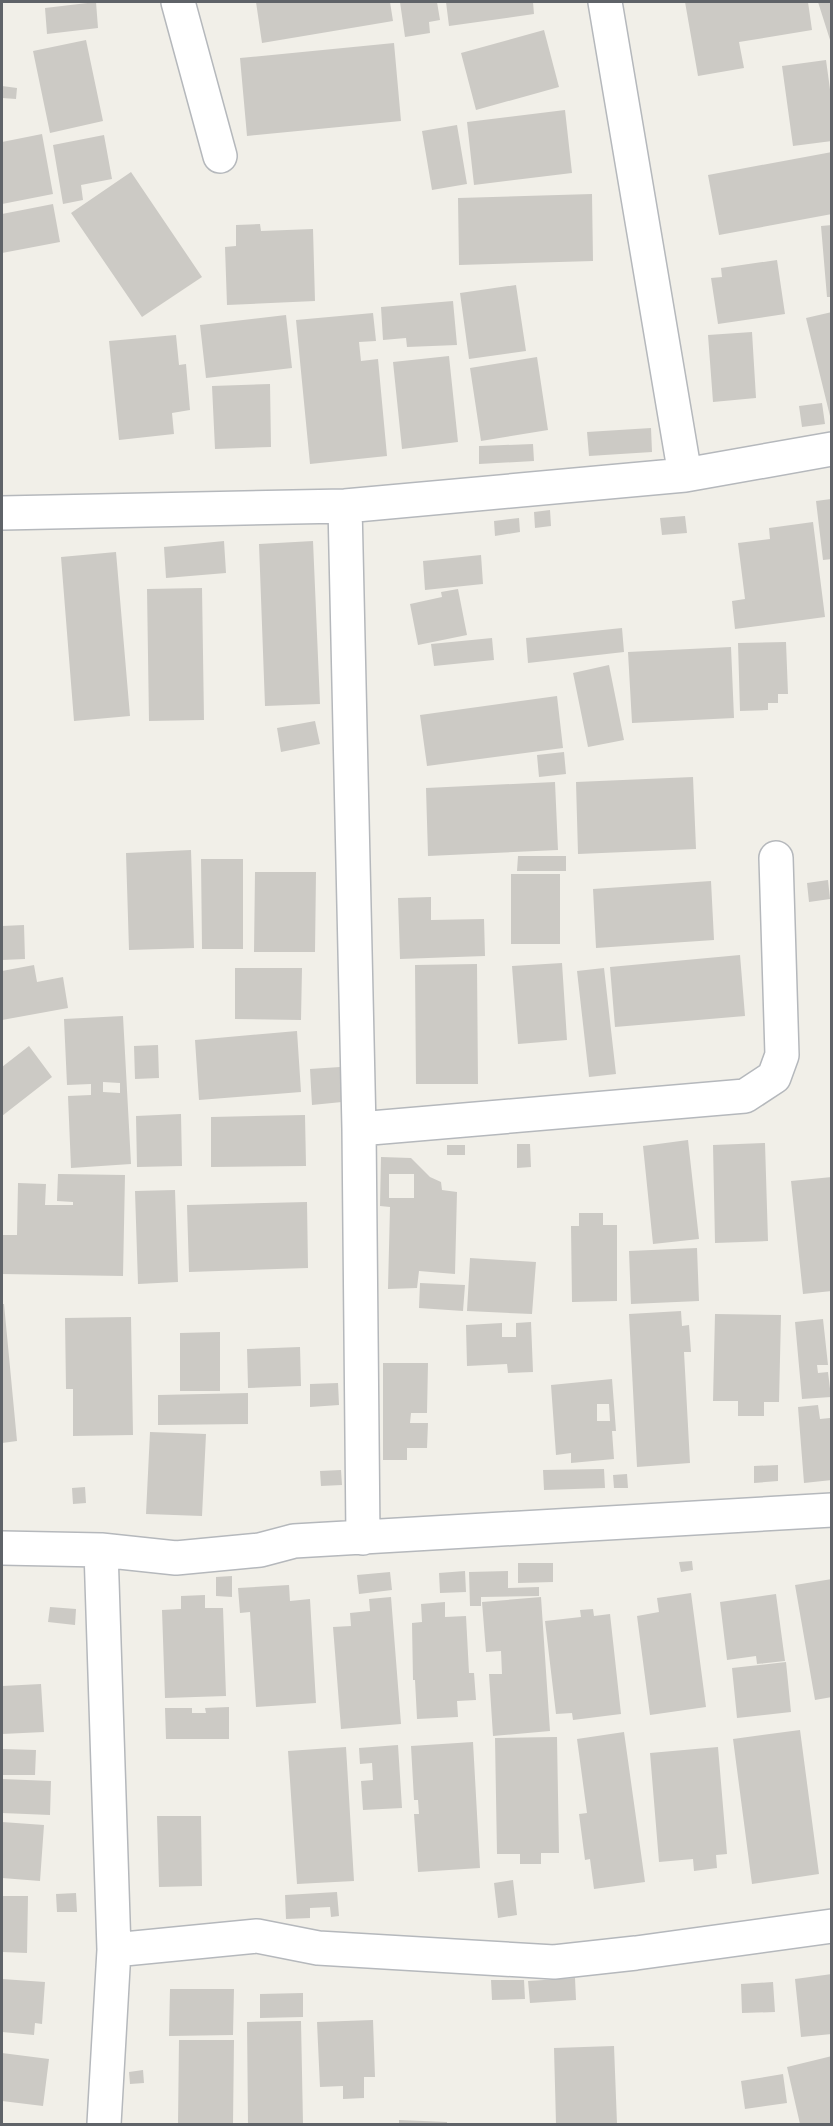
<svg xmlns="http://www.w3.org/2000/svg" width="833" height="2126" font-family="'Nunito Sans',sans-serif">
	<rect width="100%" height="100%" fill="#f1efe8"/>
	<path fill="#cccac5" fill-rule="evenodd" d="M96 2 98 28 47 34 45 8Z
		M256 2H390L393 21 262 43Z
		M400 2H437L440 20 429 22 430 33 405 37Z
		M446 2H533L534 14 449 26Z
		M685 2H808L812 30 739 42 744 68 698 76Z
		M818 2H832V43H831Z
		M544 30 559 87 476 110 461 53Z
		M86 40 103 121 50 133 33 51Z
		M394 43 401 121 247 136 240 58Z
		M826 60 832 104V141L793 146 782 66Z
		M2 86 17 88 16 99 2 98Z
		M565 110 572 173 474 185 467 122Z
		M457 125 467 184 432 190 422 131Z
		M42 134 53 194 2 204V142Z
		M104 135 112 179 81 185 83 200 63 204 53 145Z
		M832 152V214L719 235 708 175Z
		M131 172 202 277 142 317 71 213Z
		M592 194 593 261 459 265 458 198Z
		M53 204 60 242 2 253V214Z
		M260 224 261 231 313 229 315 301 227 305 225 247 236 246V225Z
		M832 225V297H827L821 226Z
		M777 260 785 314 718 324 711 278 722 277 721 268Z
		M516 285 526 351 469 359 460 293Z
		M453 301 457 345 407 347 406 338 383 340 381 307Z
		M832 312V416H830L806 318Z
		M373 313 376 341 359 342 361 361 378 359 387 456 310 464 296 320Z
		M286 315 292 368 206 378 200 325Z
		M752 332 756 398 713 402 708 335Z
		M176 335 179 365 186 364 190 410 172 413 174 434 119 440 109 341Z
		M449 356 458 442 402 449 393 362Z
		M537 357 548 430 481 441 470 368Z
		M270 384 271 447 215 449 212 386Z
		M822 403 825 424 802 427 799 406Z
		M651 428 652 452 589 456 587 432Z
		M533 444 534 461 479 464V446Z
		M831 499 832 559 823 560 816 501Z
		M550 510 551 526 535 528 534 512Z
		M685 516 687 533 662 535 660 518Z
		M519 518 520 532 495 536 494 521Z
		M813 522 825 617 735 629 732 601 745 599 738 543 770 539 769 528Z
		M224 541 226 573 166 578 164 547Z
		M313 541 320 704 265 706 259 544Z
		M116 552 130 716 74 721 61 557Z
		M481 555 483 584 425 590 423 561Z
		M202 588 204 720 149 721 147 589Z
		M458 589 467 635 418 645 410 604 442 597 441 592Z
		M622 628 624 652 528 663 526 638Z
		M492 638 494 660 434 666 431 644Z
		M786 642 788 694H778V703H768V710L740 711 738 643Z
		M731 647 734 718 632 723 628 652Z
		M609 665 624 740 588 747 573 673Z
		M557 696 563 748 427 766 420 715Z
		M315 721 320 744 281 752 277 728Z
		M564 752 566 774 539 777 537 755Z
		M693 777 696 849 578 854 576 782Z
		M555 782 558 850 428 856 426 788Z
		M191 850 194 948 129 950 126 853Z
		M518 856H566V871H517Z
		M201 859H243V949H202Z
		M255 872H316L315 952H254Z
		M511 874H560V944H511Z
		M828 880 830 899 809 902 807 883Z
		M711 881 714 940 596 948 593 889Z
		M431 897V920L484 919 485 956 400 959 398 898Z
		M24 925 25 959 2 960V926Z
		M740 955 745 1016 615 1027 610 967Z
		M562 963 567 1040 518 1044 512 966Z
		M477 964 478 1084H416L415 965Z
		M34 965 37 982 63 977 68 1008 2 1020V971Z
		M235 968H302L301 1020 235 1019Z
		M604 968 616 1074 589 1077 577 971Z
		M123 1016 131 1164 71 1168 68 1096 91 1095V1084L67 1085 64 1019ZM103 1082 120 1083V1093L103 1092Z
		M297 1031 301 1092 199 1100 195 1040Z
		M158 1045 159 1078 135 1079 134 1046Z
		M29 1046 52 1077 2 1116V1067Z
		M340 1067 342 1102 312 1105 310 1069Z
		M181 1114 182 1166 137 1167 136 1116Z
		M305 1115 306 1166 211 1167V1117Z
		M688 1140 699 1239 653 1244 643 1146Z
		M765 1143 768 1241 715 1243 713 1145Z
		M517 1144H530L531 1167 517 1168Z
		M447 1145H465V1155H447Z
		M381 1157 411 1158 430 1177 441 1182 442 1190 457 1192 455 1274 419 1271 417 1288 388 1289 390 1207 380 1206ZM389 1174H414V1198H389Z
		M58 1174 125 1175 123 1276 2 1274V1235H17L18 1183 46 1184 45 1205H73V1202L57 1201Z
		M832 1177V1291L803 1294 791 1181Z
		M175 1190 178 1282 138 1284 135 1191Z
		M307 1202 308 1268 189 1272 187 1205Z
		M579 1213H603V1225H617V1301L572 1302 571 1226H579Z
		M697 1248 699 1301 631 1304 629 1251Z
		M470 1258 536 1262 532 1314 467 1311Z
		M420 1283 465 1285 463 1311 419 1308Z
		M2 1304H4L17 1441 2 1443Z
		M681 1311 682 1326 689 1325 691 1352H684L690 1463 637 1467 629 1314Z
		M715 1314 781 1315 779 1402H764V1416H738V1401H713Z
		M131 1317 133 1435 73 1436V1389H66L65 1318Z
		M823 1319 828 1365H817L818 1373 828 1372 831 1397 802 1399 795 1322Z
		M531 1322 533 1372 508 1373 507 1364 467 1366 466 1325 502 1323V1337H516V1323Z
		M220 1332V1391H180V1333Z
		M300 1347 301 1386 248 1388 247 1349Z
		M383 1363H428L427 1413H411L410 1423H428L427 1448H407V1460H383Z
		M612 1379 616 1431H612L614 1459 571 1463V1453L556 1455 551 1385ZM597 1404H609L610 1421H597Z
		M338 1383 339 1405 310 1407V1384Z
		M248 1393V1424L158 1425V1395Z
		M818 1405 820 1419 830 1418 832 1480 804 1483 798 1407Z
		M150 1432 206 1434 202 1516 146 1514Z
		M778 1465V1481L754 1483V1466Z
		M604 1469 605 1488 544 1490 543 1470Z
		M341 1470 342 1485 321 1486 320 1471Z
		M627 1474 628 1488H614L613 1475Z
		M85 1487 86 1503 73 1504 72 1488Z
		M692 1561 693 1570 681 1572 679 1562Z
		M518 1563H553V1582L518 1583Z
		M465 1571 466 1592 440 1593 439 1573Z
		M508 1571V1588L539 1587V1596L481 1597V1606H470L469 1572Z
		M390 1572 392 1590 359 1594 357 1575Z
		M232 1576V1597L216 1596V1577Z
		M832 1579V1697L815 1700 795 1585Z
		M289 1585 290 1601 310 1599 316 1703 256 1707 250 1612 240 1613 238 1588Z
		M691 1593 706 1707 650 1715 637 1616 659 1612 657 1598Z
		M776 1594 785 1661 757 1664 756 1656 727 1660 720 1602Z
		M205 1595V1608H223L226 1696 165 1698 162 1610 181 1609V1596Z
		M391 1597 401 1724 341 1729 333 1627 351 1626 350 1613 370 1611 369 1599Z
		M541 1597 550 1731 493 1736 489 1674H502L501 1651 486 1652 482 1602Z
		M445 1602V1617L466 1616 469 1673H474L476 1700 457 1701 458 1717 417 1719 415 1680H413L412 1623 422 1622 421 1604Z
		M50 1607 76 1609 75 1625 48 1622Z
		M593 1609 594 1616 610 1614 621 1714 573 1720 572 1713 556 1714 545 1621 581 1617 580 1610Z
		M786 1662 791 1712 737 1718 732 1668Z
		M41 1684 44 1732 2 1734V1686Z
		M229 1707V1739H166L165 1708H192V1713H206L205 1708Z
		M800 1730 819 1874 752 1884 733 1739Z
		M624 1732 645 1882 594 1889 590 1859 585 1860 579 1814 587 1813 577 1739Z
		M557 1737 559 1853H541V1864H520V1854H497L495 1738Z
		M473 1742 480 1868 418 1872 414 1814H419L418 1800H414L411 1746Z
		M398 1745 402 1808 363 1810 361 1781 373 1780 372 1763 360 1764 359 1748Z
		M346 1747 354 1881 297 1884 288 1751Z
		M718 1747 727 1854 716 1855 717 1868 694 1871 693 1859 659 1862 650 1753Z
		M2 1749 36 1750 35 1775H2Z
		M2 1779 51 1781 50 1815 2 1813Z
		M157 1816H201L202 1886 159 1887Z
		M2 1822 44 1825 40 1881 2 1878Z
		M513 1880 517 1915 498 1918 494 1883Z
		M337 1892 339 1916 331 1917 330 1907 310 1908V1918L286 1919 285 1895Z
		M76 1893 77 1912H57L56 1894Z
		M2 1896H28L27 1953 2 1952Z
		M832 1974V2034L801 2037 795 1979Z
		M575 1978 576 2000 530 2003 528 1981Z
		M2 1979 45 1982 42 2024 35 2023 34 2035 2 2032Z
		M491 1980H524L525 1999 492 2000Z
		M773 1982 775 2012 742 2013 741 1984Z
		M170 1989H234L233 2035 169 2036Z
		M303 1993V2017L260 2018V1994Z
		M373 2020 375 2077H364V2098L343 2099V2086L320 2087 317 2022Z
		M301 2021 303 2124H248L247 2022Z
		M179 2040H234L233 2124H178Z
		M614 2046 617 2124H556L554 2048Z
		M2 2053 49 2059 43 2106 2 2101Z
		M832 2056V2124H800L787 2067Z
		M143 2070 144 2083 130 2084 129 2072Z
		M783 2074 787 2103 745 2109 741 2081Z
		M399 2120 447 2122V2124H399Z"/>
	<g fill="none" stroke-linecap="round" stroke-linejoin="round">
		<defs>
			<path id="minor" d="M178 2 220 156
				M605 2 685 475
				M345 506 359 1129 363 1538
				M2 513 345 506 685 475 832 449
				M359 1129 745 1096 774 1077 782 1055 776 858
				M2 1548 101 1550 176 1558 260 1550 294 1541 832 1510
				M101 1550 114 1950 104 2124
				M114 1950 257 1936 318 1948 554 1962 636 1953 832 1926"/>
		</defs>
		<use href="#minor" stroke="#b5b8bc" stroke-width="36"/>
		<use href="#minor" stroke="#fff" stroke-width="33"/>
	</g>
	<rect width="833" height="2126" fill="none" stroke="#5f6368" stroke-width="6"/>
</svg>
